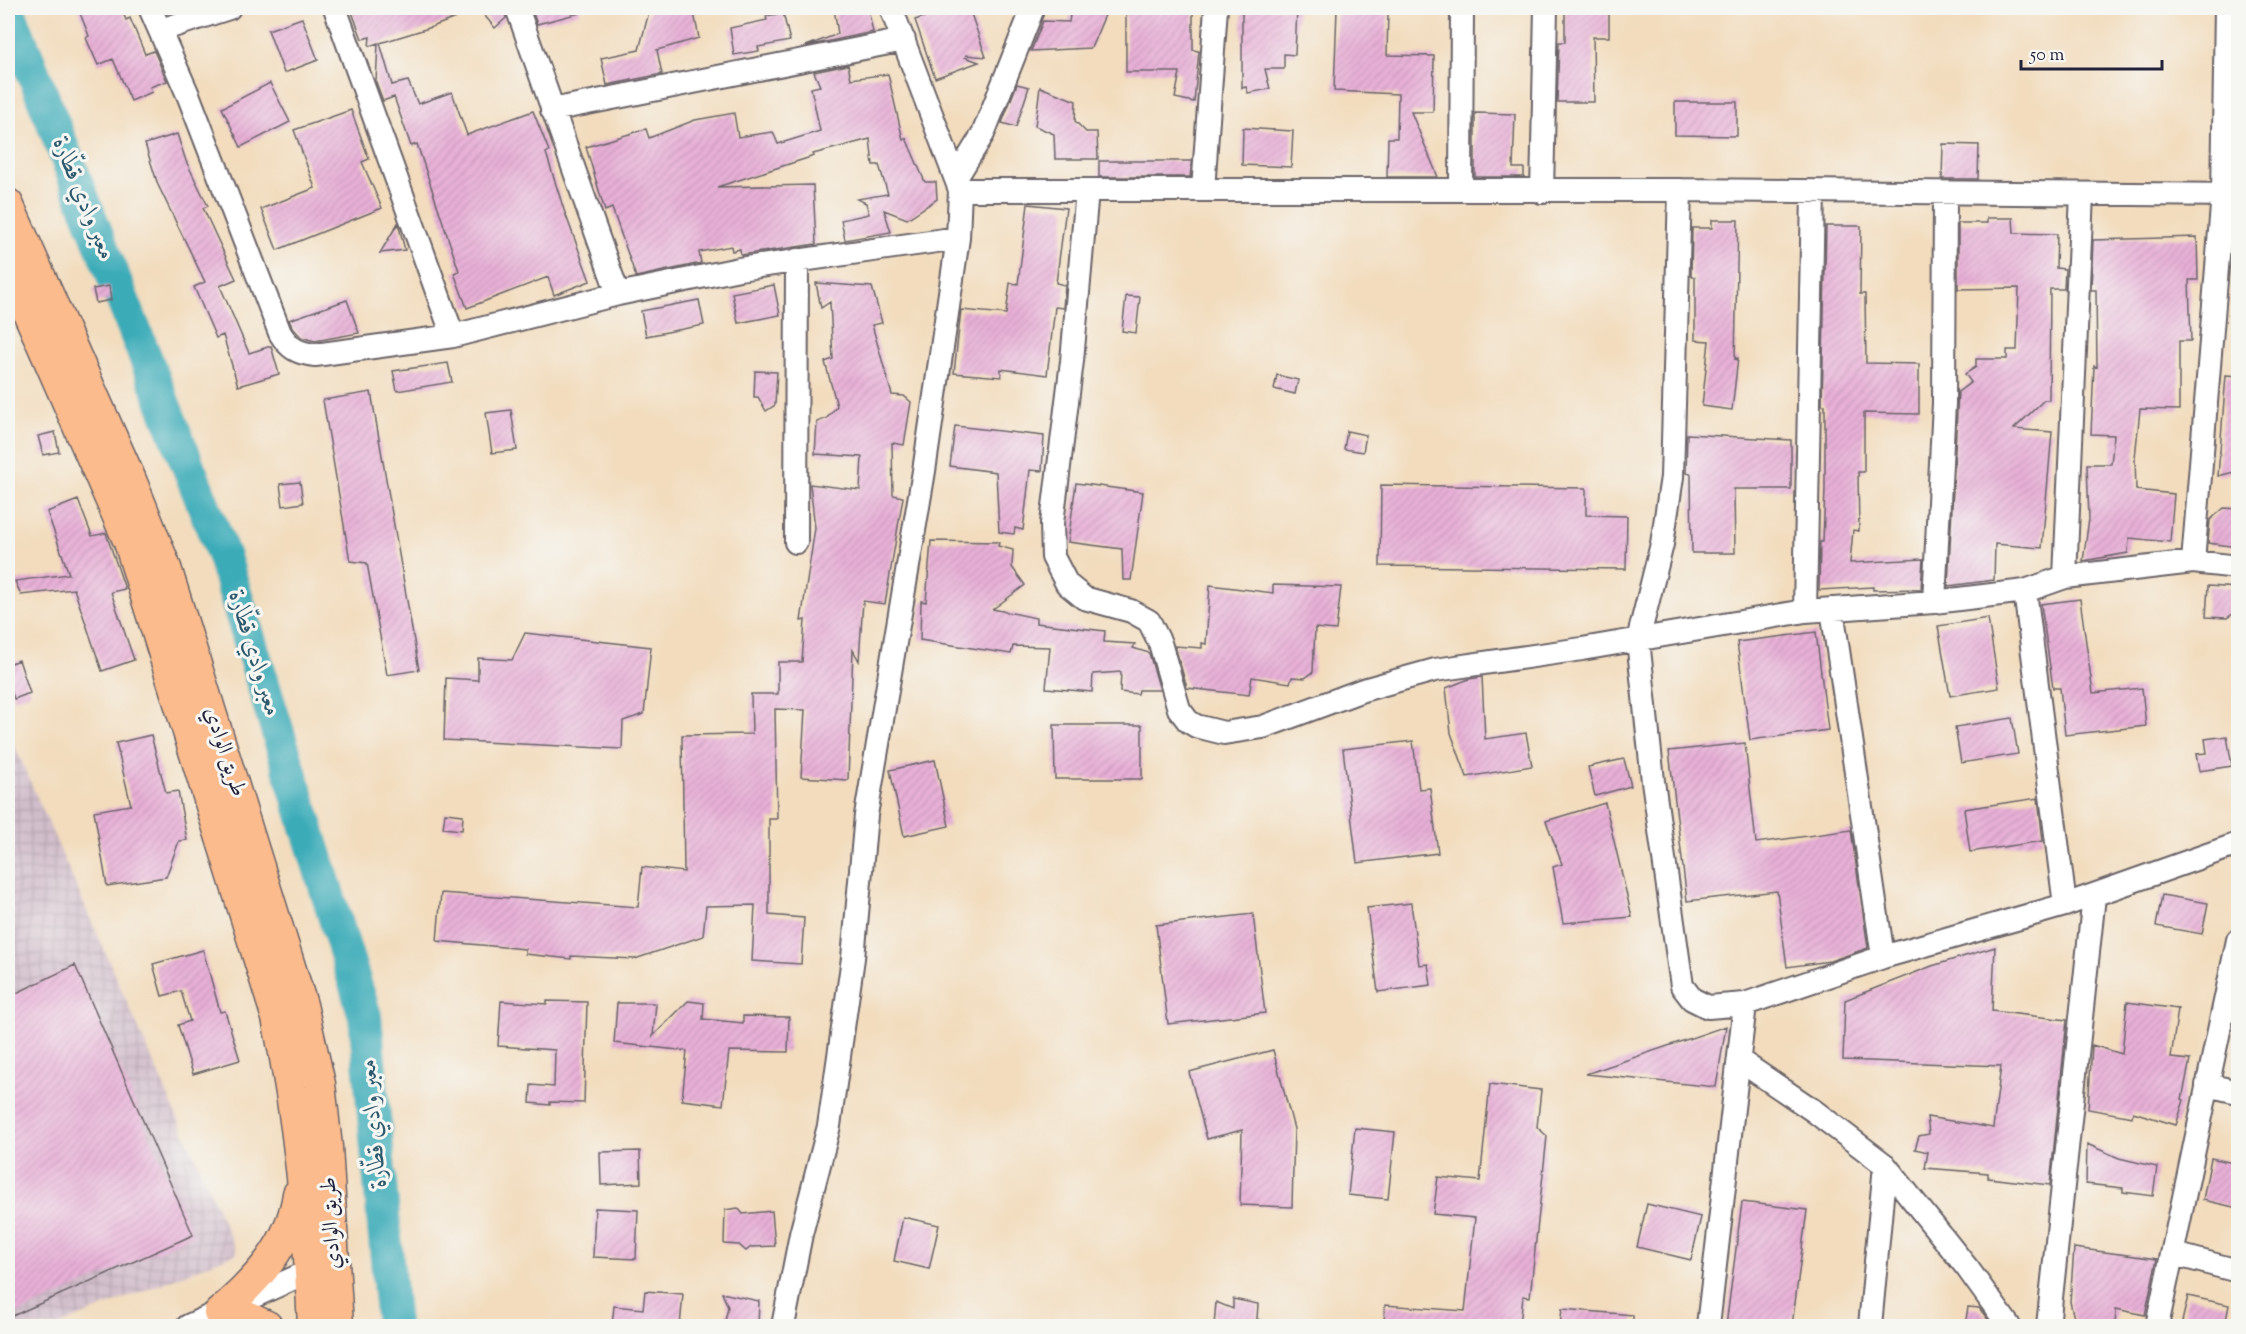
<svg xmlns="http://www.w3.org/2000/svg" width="2246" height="1334" font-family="'Sorts Mill Goudy',Amiri,serif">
	<defs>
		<pattern id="industrial-grid" width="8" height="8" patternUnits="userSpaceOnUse" patternTransform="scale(1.5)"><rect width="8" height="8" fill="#d1bdcb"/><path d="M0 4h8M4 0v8" fill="none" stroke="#b3a2af"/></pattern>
		<pattern id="building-hatch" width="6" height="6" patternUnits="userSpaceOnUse" patternTransform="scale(1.5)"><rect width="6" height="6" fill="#e8b0d7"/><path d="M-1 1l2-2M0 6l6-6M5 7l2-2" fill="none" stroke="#c797b9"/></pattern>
	</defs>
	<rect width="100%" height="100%" fill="#f6f6f2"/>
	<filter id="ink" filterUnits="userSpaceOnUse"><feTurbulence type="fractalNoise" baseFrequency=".0167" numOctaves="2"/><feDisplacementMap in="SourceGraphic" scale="12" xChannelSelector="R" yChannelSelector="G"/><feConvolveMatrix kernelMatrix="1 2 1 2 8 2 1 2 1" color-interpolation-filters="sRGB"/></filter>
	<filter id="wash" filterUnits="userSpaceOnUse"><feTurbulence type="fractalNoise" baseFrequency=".008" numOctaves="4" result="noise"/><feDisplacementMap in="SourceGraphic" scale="24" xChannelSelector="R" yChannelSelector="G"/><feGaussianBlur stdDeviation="1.35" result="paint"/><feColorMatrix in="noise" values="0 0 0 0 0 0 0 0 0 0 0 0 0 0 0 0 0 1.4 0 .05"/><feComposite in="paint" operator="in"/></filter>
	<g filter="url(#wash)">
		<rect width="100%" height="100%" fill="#f2dcbd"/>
		<path fill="url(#industrial-grid)" d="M8 731 237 1253 57 1326H8Z"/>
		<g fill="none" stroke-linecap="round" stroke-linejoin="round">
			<path stroke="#3babb8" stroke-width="34" d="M8 9 224 557 365 1016 393 1326"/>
		</g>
		<g id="blocks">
			<path fill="url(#building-hatch)" d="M78 8H121L126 20 130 18 145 54 154 51 167 81 150 87 152 92 131 101 113 59 98 65 86 38 89 36Z
				M366 8H504L506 18 495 28 479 9 432 27 380 43 392 85 408 81 418 104 452 92 467 135 533 111 549 151 546 153 564 210 590 281 554 295 548 277 467 308 454 273 459 271 417 144 411 146 394 97 383 101 376 82 378 43 369 46 370 37 362 39 352 12Z
				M531 8H580V13L537 24Z
				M650 8H693L699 38 657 50 662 74 607 85 601 58 639 50Z
				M834 8H868L873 32 806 46 838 34Z
				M950 8H969L986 57 966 55 965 57 979 62 935 78 915 20Z
				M1071 8H1108L1091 48 1031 51 1043 21 1069 22Z
				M1126 8H1193V50L1199 51 1194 102 1175 98 1180 72H1126Z
				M1242 8H1297L1295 55 1284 54V69H1265L1270 89 1248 93 1246 87 1242 88Z
				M1565 8H1609V37H1593L1594 102H1557L1559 42H1565Z
				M1337 9 1388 11 1387 55 1434 56 1433 112H1411L1438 177H1387L1388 138H1397L1398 94 1334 91Z
				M783 13 790 41 758 47 759 51 734 55 730 28 767 20 766 16Z
				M302 18 318 60 284 73 268 30Z
				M848 65 851 79 888 74 903 140 906 138 925 182H936L937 199 907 219 884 210 891 232 845 240 841 220 869 214 866 203 857 199 888 194 879 165H873L870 139 813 154 814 156 717 187 813 185 816 244 741 255 740 249 732 251 731 246 699 252 701 263 636 277 612 208 605 211 586 147 646 129 649 138 695 120 734 113 738 137 773 132 778 144 820 131 811 88 820 86 814 72Z
				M270 83 290 122 241 147 222 108Z
				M1017 84 1029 87 1016 127 1002 123Z
				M1040 87 1076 101 1075 121 1086 132H1097L1098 159H1055L1054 134 1035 126Z
				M1675 102H1737V136L1675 135Z
				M351 110 369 159 362 162 382 208 277 250 261 209 315 188 294 130Z
				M1475 113 1515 114 1513 168H1524V177H1475Z
				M1243 128 1293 131 1291 167 1242 165Z
				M177 134 186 161 208 206 203 208 236 279 220 286 249 353 271 346 279 374 238 386 223 335 216 338 194 287 205 282 158 185 145 144Z
				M1943 144 1979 145 1978 179H1942Z
				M1099 161H1192L1190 177H1099Z
				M1028 204 1066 208 1056 283 1065 285 1063 308 1055 307 1047 375 1001 369V377L954 373 961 310 1006 314 1010 283 1018 284Z
				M1987 218H2013L2014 233 2057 234 2056 268 2065 269 2064 289H2050L2049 400H2044L2014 429 2052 432 2042 548 1995 544 1994 580 1948 586 1958 392 1971 382 1965 374 1976 367V359H2007V350H2017L2019 288 1958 289V223H1987Z
				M1712 220H1738L1735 359 1738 358 1732 410 1702 406 1709 341 1695 340V277L1691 276 1692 228H1712Z
				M398 223 405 250 380 253Z
				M1826 226H1861L1860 294H1865L1866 363 1919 364V414L1864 413V472H1858L1859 531 1853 530 1850 563 1923 559 1921 589 1873 590V587L1819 590 1820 542H1823L1825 489V405H1822Z
				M2197 237 2198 280H2189L2191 341H2179V410L2140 409 2135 458 2136 490 2174 494 2170 542 2129 538 2128 553 2083 561 2089 519 2087 464H2111L2114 435 2091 434 2094 366 2097 367 2096 290H2091L2093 240Z
				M816 283 872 287 882 323 872 325 892 395 904 396 911 402 904 445 892 443 893 495 903 497 885 604 863 601 859 661 853 650 848 780 801 777 805 710 775 709 777 819H769V915L804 918 801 964 752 961 755 905 706 906 703 936 635 959 571 956V959L525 954V949L437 941 441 893 638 907 642 867 684 872 682 735 752 734 751 694H778V662H802L805 620 801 621 815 528 810 484 860 490 862 457 815 454 817 422 827 418 837 406 825 362 833 359 830 302 821 308Z
				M774 285 780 315 738 323 732 293Z
				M109 286 111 300 96 303 93 289Z
				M1126 296 1140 297 1136 333 1122 331Z
				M347 300 359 333 315 341 301 337 292 327 289 320Z
				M699 300 704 325 646 336 641 311Z
				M448 363 452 382 397 391 393 371Z
				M755 371 777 372 775 405 766 411 758 397H754Z
				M1277 375 1298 380 1295 394 1274 389Z
				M2226 375 2238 376V471L2218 476Z
				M371 392 419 670 387 675 367 563 350 561 323 400Z
				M511 410 517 450 492 453 486 413Z
				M955 426 1044 436 1042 471 1030 470 1023 530 1015 528 1014 534 999 532 996 472 950 466Z
				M1347 431 1366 435 1363 452 1344 449Z
				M55 432 59 452 43 455 38 436Z
				M1687 434 1791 440V489H1734L1735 553H1692L1691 474 1686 473Z
				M300 482 303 503 283 506 280 484Z
				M1076 483 1143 492 1131 580H1123L1122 549 1068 542Z
				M1381 485 1586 488V515L1627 516 1626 569 1380 566Z
				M78 500 92 536 106 533 125 589 111 592 134 660 102 671 74 589 21 595 15 581 69 574 47 512Z
				M2224 508 2238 509V547L2208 543 2210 520Z
				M931 541 999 542 998 546 1013 550 1012 567 1025 585 993 609 1036 618V623L1105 631 1104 642 1135 644 1133 648 1149 653 1160 690H1139L1138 694 1120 692 1121 672 1093 674 1092 692 1046 688 1050 647 1013 646 1011 654 920 640 921 601 926 602Z
				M1210 585 1273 593V585L1341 587 1336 630 1315 628 1313 672 1305 678 1292 677 1290 683 1252 677 1249 695 1187 688 1175 646 1202 648V643L1206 644Z
				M2208 586 2238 588V610L2227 618 2206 617Z
				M2080 599 2093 693 2142 688 2146 726 2065 735 2060 688H2053L2041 604Z
				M1988 618 1999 688 1950 696 1938 626Z
				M1816 632 1828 730 1750 740 1737 642Z
				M525 633 651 647 644 714 623 721 622 749 444 740 446 678 478 680V658L512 660Z
				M19 660 30 693 14 699 8 681V664Z
				M1482 677 1485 739 1526 733 1532 766 1467 777 1451 733 1446 688 1469 679Z
				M2012 718 2018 754 1961 763 1955 727Z
				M1054 725H1142V779H1055Z
				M151 735 166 793 178 791 187 840 179 841 166 877 107 886 94 811 131 805 116 743Z
				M2227 736 2232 766 2199 771 2196 754 2207 753 2205 739Z
				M1413 741 1419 789 1430 788 1438 853 1357 863 1343 749Z
				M1745 743 1756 843 1851 830 1868 948 1830 961 1787 967 1777 891 1687 901 1669 751Z
				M1624 759 1631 786 1595 796 1588 767Z
				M935 760 949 826 904 836 890 770Z
				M2038 798 2043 841 1970 852 1964 809Z
				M1605 803 1632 917 1563 923 1553 867 1562 864 1546 821Z
				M445 813 463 815 462 830 443 828Z
				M2162 895 2208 903 2202 934 2156 926Z
				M1411 903 1419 965 1428 964 1431 985 1378 992 1367 908Z
				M1253 914 1265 1013 1168 1024 1156 925Z
				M1995 947 1992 1011 2067 1020 2050 1185 1988 1178V1173L1925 1168 1928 1152 1915 1149 1919 1136 1929 1134 1927 1117 1993 1128 2001 1066 1843 1060 1845 1000 1932 966Z
				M203 950 220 1012 225 1011 240 1060 193 1074 178 1025 190 1021 181 991 162 996 153 964Z
				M75 965 193 1235 8 1318V997Z
				M501 1001 547 1004V1001L587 1002 584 1103 550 1102V1105L530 1103 531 1085 554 1087 555 1050 498 1046Z
				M688 1001 704 1003 703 1019 743 1023V1016L789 1017 788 1052 729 1051 723 1105 682 1100 687 1051 614 1043 617 1003H656L653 1036Z
				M2127 1002 2178 1009 2171 1058 2190 1060 2182 1099 2184 1100 2176 1125 2133 1112 2132 1117 2088 1109 2092 1045 2122 1054Z
				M1726 1026 1716 1087 1586 1074Z
				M1273 1050 1294 1129 1292 1207 1240 1205 1242 1130 1207 1139 1189 1072Z
				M1490 1084 1541 1090 1537 1127 1547 1136 1530 1297 1523 1296 1520 1326H1384L1385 1305 1465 1311 1475 1218 1433 1214 1438 1177 1480 1181Z
				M1355 1128 1395 1132 1388 1199 1348 1195Z
				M2087 1144 2119 1158 2157 1167 2153 1196 2123 1192V1188L2086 1184Z
				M640 1151 641 1183 601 1185 600 1152Z
				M2211 1158 2238 1164V1208L2203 1200Z
				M1742 1202 1807 1210 1792 1326H1726Z
				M1647 1204 1701 1217 1691 1260 1637 1247Z
				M595 1208 638 1210 636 1259 593 1257Z
				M738 1208 743 1214 772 1211 775 1246 751 1247 746 1251 739 1245 724 1244 725 1210Z
				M903 1217 939 1225 929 1269 894 1261Z
				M2074 1248 2157 1259 2145 1315 2116 1309 2115 1326H2076L2070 1302Z
				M645 1291 683 1294 680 1326H612L614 1306 643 1309Z
				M722 1293 759 1301 758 1326H724L728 1307Z
				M2188 1296 2229 1305 2225 1326H2181Z
				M1233 1299 1258 1304 1257 1319 1274 1326H1214L1216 1302 1233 1309Z
				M1968 1307 1979 1308 1993 1326H1965Z
				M1562 1309 1633 1315V1326H1560Z"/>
		</g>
	</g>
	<g filter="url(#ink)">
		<use href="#blocks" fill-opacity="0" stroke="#6b6368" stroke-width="1.5"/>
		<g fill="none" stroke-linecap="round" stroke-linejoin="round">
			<defs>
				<path id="minor" d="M150 8 189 97 280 333C289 348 297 353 315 355L453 336 618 294 739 269 958 238
					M335 8 453 336
					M517 8 618 294
					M891 8 960 190H1680L2238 195
					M161 30 229 8
					M552 110 904 40
					M956 178 983 134 1033 8
					M1461 189 1462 8
					M1087 190 1072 361 1052 523 1053 557 1067 584 1084 598 1131 611 1149 621 1160 643 1179 709 1188 721 1196 726 1224 733 1263 727 1363 690 1435 670 1582 649 1805 611 1934 602 2025 591 2065 577 2193 562 2238 567
					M1203 190 1216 8
					M1680 190 1672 477 1662 544 1638 640 1653 781 1682 986 1692 999 1708 1007 1745 1004 1883 957 2065 905 2238 844
					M1542 192 1546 8
					M796 542 797 260
					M2193 562 2223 194 2226 8
					M2065 577 2082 194
					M2025 591 2065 905
					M1934 602 1944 403 1945 194
					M1832 609 1883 957
					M1805 611 1813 192
					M1739 1060 1814 1111 1885 1165 1968 1269 2009 1326
					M2207 1085 2238 1092
					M2174 1254 2238 1271
					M188 1326 323 1265
					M783 1326 801 1234 829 1126 853 958 866 815 924 471 958 238 960 190
					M1708 1326 1745 1004
					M1870 1326 1885 1165
					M2048 1326 2094 896
					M2157 1326 2238 940"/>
				<path id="major" d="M8 204 131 480 166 568 302 1005 320 1084 327 1147 338 1326
					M8 267 129 542 277 1018C299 1120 308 1222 313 1326
					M219 1313C256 1281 291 1245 298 1194
					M219 1313 245 1316 267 1326"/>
			</defs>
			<use href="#minor" stroke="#6b6368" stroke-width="26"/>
			<use href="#major" stroke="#6b6368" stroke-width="33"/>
			<use href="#minor" stroke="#fff" stroke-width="22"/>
			<use href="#major" stroke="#fbbb8c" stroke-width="30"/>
		</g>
	</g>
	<g text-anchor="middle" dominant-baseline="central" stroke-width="6" stroke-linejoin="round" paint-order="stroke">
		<g font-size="22" fill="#22223b" stroke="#f6f6f2">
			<text transform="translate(224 752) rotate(72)">طريق الوادي</text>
			<text transform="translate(332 1223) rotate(-93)">طريق الوادي</text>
		</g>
		<g font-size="24" font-style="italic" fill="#2c596d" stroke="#f6f6f2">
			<text transform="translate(83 199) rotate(68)">معبر وادي قطّارة</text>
			<text transform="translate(254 654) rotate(73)">معبر وادي قطّارة</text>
			<text transform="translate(374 1123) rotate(-95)">معبر وادي قطّارة</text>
		</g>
	</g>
	<rect width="2246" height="1334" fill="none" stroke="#f6f6f2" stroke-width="30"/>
	<path d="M2021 60v9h141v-9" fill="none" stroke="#22223b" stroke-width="3"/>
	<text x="2030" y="60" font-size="18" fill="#22223b" stroke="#f6f6f2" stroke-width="4.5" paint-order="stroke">50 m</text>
</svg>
